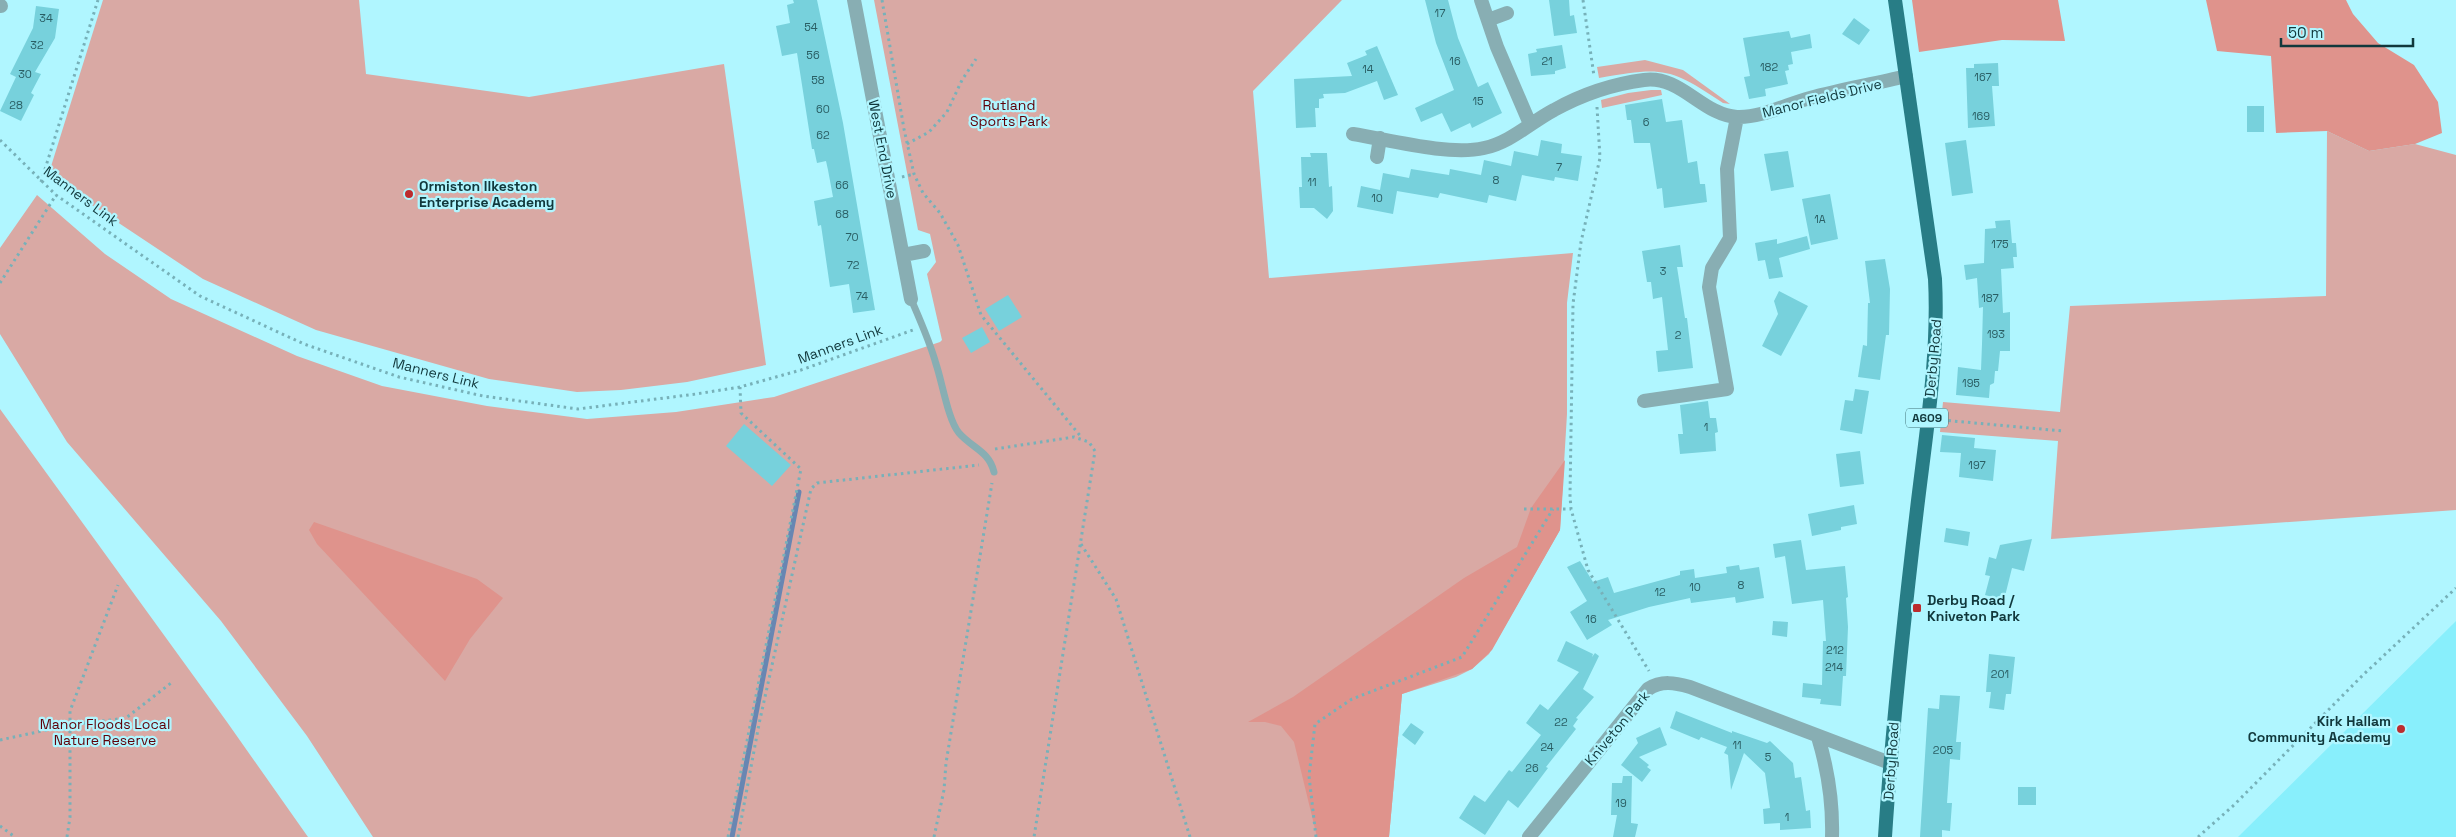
<svg xmlns="http://www.w3.org/2000/svg" width="2456" height="837" font-family="'Space Grotesk',sans-serif">
	<rect width="100%" height="100%" fill="#b0f6ff"/>
	<path fill="#88effc" d="M2456 621V837H2238Z"/>
	<path fill="#d9a9a4" d="M103 0H359L366 74 529 97 724 64 766 365 687 382 621 390 577 392 489 379 316 330 203 279 48 176Z
		M874 0H1342L1253 91 1269 278 1573 253 1567 303V414L1560 530 1489 654 1472 669 1456 677 1402 694 1389 837H373L307 736 221 621 67 442 0 334V248L37 195 105 254 171 299 297 356 382 386 487 406 587 419 676 412 774 397 940 342 942 340 927 274 936 262 930 234 918 230Z
		M1645 60 1683 70 1730 104 1723 103C1669 67 1663 67 1599 78L1597 67Z
		M1651 90H1661L1662 95 1602 108 1601 100 1628 93Z
		M2327 131 2369 151 2415 144 2456 155V510L2051 539 2058 441 1940 432 1943 402 2060 412 2070 306 2326 296Z
		M0 409 227 722 308 837H0Z"/>
	<path fill="#df938c" d="M1912 0H2058L2065 41 2002 40 1919 52Z
		M2206 0H2346L2353 14 2378 43 2414 65 2438 102 2442 133 2415 144 2369 151 2327 131 2276 133 2271 56 2217 51Z
		M1565 460 1560 530 1492 650 1472 669 1402 694 1389 837H1317L1294 742 1281 726 1265 722H1248L1293 697 1464 578 1517 547 1531 508Z
		M314 522 477 579 503 598 470 639 445 681 317 544 309 530Z"/>
	<g fill="none" stroke-linecap="round" stroke-linejoin="round">
		<path stroke="#6886b2" stroke-width="5" d="M732 837 799 492"/>
	</g>
	<path fill="#77d1dc" d="M793 0H817L843 123 875 310 853 313 849 284 830 287 821 225 818 226 814 201 833 197 828 170 826 161 817 163 814 149H812L797 53 782 56 776 26 790 23 787 5 794 3Z
		M1425 0H1448L1458 38 1478 87 1488 82 1502 113 1472 128 1470 123 1451 132 1442 113 1421 122 1415 108 1454 90 1436 43Z
		M1549 0H1569L1570 16 1574 15 1577 33 1554 36Z
		M36 6 59 9 55 38 35 72 41 74 31 93 34 95 21 121 0 111 16 77 10 74 33 28Z
		M1854 18 1870 30 1859 45 1842 34Z
		M1789 31 1791 38 1810 34 1812 48 1791 52 1793 64 1788 65 1789 70 1785 71 1788 84 1765 89 1766 96 1749 99 1744 77 1750 76 1743 38Z
		M1562 45 1566 68 1555 71V74L1531 76 1528 54 1537 52 1536 49Z
		M1377 46 1398 95 1384 100 1377 81 1345 93 1323 94 1324 98 1319 99V108H1315L1316 127 1296 128 1294 79 1352 76 1347 63 1367 55 1365 51Z
		M1998 63 1999 86H1992L1995 126 1968 128 1966 68H1974V64Z
		M1662 99 1666 122 1682 120 1688 163 1697 161 1700 184H1705L1707 202 1664 208 1662 188 1657 189 1650 143H1634L1631 120H1627L1625 105Z
		M2247 106H2264V132H2247Z
		M1541 140 1562 144 1561 153 1582 156 1578 181 1555 177 1554 181 1522 175 1516 201 1489 195 1487 203 1440 193 1438 198 1397 191 1393 214 1357 207 1361 186 1380 190 1383 173 1409 178 1411 169 1449 175 1450 169 1481 175 1484 160 1511 166 1514 151 1538 156Z
		M1966 140 1973 193 1952 196 1945 143Z
		M1788 151 1794 187 1771 191 1764 154Z
		M1310 153H1327L1329 187 1332 186 1333 211 1327 219 1314 208H1300L1299 187H1302L1301 157H1311Z
		M1830 194 1838 239 1811 245 1802 199Z
		M2010 220 2012 243H2016L2017 257H2013L2014 268 2001 269 2003 313 2010 312V351H2000L1998 371H1995L1994 383 1990 385 1989 398 1956 395 1958 367 1981 370 1982 344 1983 307 1979 308 1977 278 1966 280 1964 265 1984 263 1985 229 1996 228 1995 221Z
		M1807 236 1810 249 1779 258 1783 277 1769 279 1765 260 1758 261 1755 243 1777 239V244Z
		M1680 245 1683 267H1677L1685 318H1687L1693 368 1658 372 1656 351 1668 350 1662 297 1653 299 1651 282H1647L1642 251Z
		M1885 259 1890 289 1889 335H1886L1880 380 1858 377 1863 345 1867 346 1868 303H1870L1865 261Z
		M1779 291 1808 306 1781 356 1762 346 1778 314 1774 301Z
		M1008 295 1022 317 999 331 985 309Z
		M982 327 990 342 971 353 962 338Z
		M1855 389 1869 391 1862 434 1840 430 1845 400 1853 401Z
		M1708 401 1710 418H1716L1718 432 1715 433 1716 451 1680 454 1678 434H1683L1680 405Z
		M744 424 791 465 772 486 726 446Z
		M1942 435 1975 438 1974 448 1996 450 1993 481 1959 477 1961 453 1940 452Z
		M1860 451 1864 484 1840 487 1836 454Z
		M1854 505 1857 524 1841 527V530L1812 536 1808 514Z
		M1946 528 1970 532 1968 546 1944 542Z
		M2032 539 2024 571 2012 568 2004 600 1985 595 1990 576 1985 575 1989 557 1996 559 2000 545Z
		M1801 540 1806 570 1845 566 1848 597 1846 598 1848 627 1846 676H1843L1841 706 1820 704 1821 699 1802 697 1803 683 1822 685 1823 641H1826L1823 600 1792 604 1785 556 1775 558 1773 544Z
		M1580 561 1593 582 1608 577 1614 593 1680 575V571L1694 569 1695 578 1727 573 1726 567 1739 565 1740 570 1759 567 1764 598 1736 603 1735 597 1691 603 1690 598 1649 607 1608 620 1612 625 1587 640 1570 612 1587 601 1567 567Z
		M1773 621 1788 622 1787 637 1772 635Z
		M1566 641 1593 654 1592 657 1595 653 1599 656 1583 689 1594 697 1576 718 1578 719 1573 726 1576 729 1546 767 1548 768 1518 808 1508 800 1485 835 1459 818 1474 795 1485 802 1509 770 1512 772 1541 735 1526 723 1540 704 1548 710 1579 672 1557 661Z
		M1989 654 2015 657 2011 694H2006L2004 710 1989 708 1991 692H1986Z
		M1940 695 1960 696 1956 742H1961L1960 760 1950 759 1947 803H1952L1950 831 1942 830V837H1920L1928 708 1939 709Z
		M1676 711 1732 733V731L1767 743 1770 741 1793 763 1795 778 1801 777 1806 811 1810 810 1811 828 1780 830V823L1764 824 1763 809 1770 808 1765 773 1744 753 1731 790 1728 755 1724 753 1727 747 1701 737 1699 740 1670 728Z
		M1411 723 1424 732 1415 745 1402 735Z
		M1660 727 1667 745 1639 757 1649 765 1647 767 1651 770 1642 782 1621 765 1638 743 1636 738Z
		M1623 776H1632L1631 823 1638 824 1635 837H1613L1617 815H1611L1612 783H1622Z
		M2018 787H2036V805H2018Z"/>
	<g fill="none" stroke-linecap="round" stroke-linejoin="round">
		<path stroke="#77b1b9" stroke-width="3" stroke-dasharray="2.5 4" stroke-linecap="butt" d="M882 0 904 129 914 174 923 193 940 213 958 245 981 315 1082 438
			M1583 0 1594 76
			M1597 107 1600 158 1581 242 1573 304 1570 496 1571 509 1588 570 1649 671
			M0 140 56 195 200 296 304 344 399 377 483 396 578 409 696 394 740 387 801 370 913 330
			M907 144 929 132 947 112 962 80 976 59
			M902 177 914 174
			M41 182 98 0
			M0 283 56 195
			M1942 420 2063 431
			M995 449 1074 437 1089 442 1095 451 1034 837
			M1524 509H1571
			M1081 544 1116 599 1190 837
			M0 740 70 725 126 718 171 683
			M0 826 15 837
			M67 837 70 817V711L118 585
			M728 837 801 469 741 413 740 387
			M738 837 759 724 811 489 817 483 979 465
			M934 837 944 790 946 763 992 483
			M1316 837 1309 776 1315 724 1352 699 1462 657 1553 509
			M2198 837 2234 805 2363 675 2456 588"/>
		<path stroke="#88aeb3" stroke-width="7" d="M911 299C920 320 930 342 936 364 942 381 948 420 959 433 972 448 989 451 994 472"/>
		<path stroke="#88aeb3" stroke-width="14" d="M854 0 911 299
			M1481 0 1497 47 1530 124
			M0 6H1
			M1488 20 1507 13
			M1353 134C1390 140 1449 156 1484 148 1510 143 1531 122 1554 110 1581 95 1613 84 1644 80 1681 75 1702 115 1737 117 1761 118 1787 104 1810 98 1842 89 1875 84 1906 76
			M1377 157 1380 138
			M903 255 924 251
			M1644 401 1727 389 1709 287 1712 268 1730 238 1727 169 1737 117
			M1818 737C1828 770 1833 802 1832 837
			M1529 837 1648 689C1662 680 1675 683 1690 687L1890 763"/>
		<path stroke="#287d86" stroke-width="14" d="M1885 837C1892 727 1904 618 1917 509 1926 433 1939 355 1935 279L1895 0"/>
	</g>
	<g fill="#bc2c2e" stroke="#b0f6ff" stroke-width="2">
		<circle cx="409" cy="194" r="5"/>
		<rect x="1912" y="603" width="10" height="10" rx="2.5"/>
		<circle cx="2401" cy="729" r="5"/>
	</g>
	<g text-anchor="middle" dominant-baseline="central" stroke-width="4.5" stroke-linejoin="round" paint-order="stroke">
		<g font-size="11" fill="#2a5e64">
			<text x="1440" y="13">17</text>
			<text x="46" y="18">34</text>
			<text x="811" y="27">54</text>
			<text x="37" y="45">32</text>
			<text x="813" y="55">56</text>
			<text x="1455" y="61">16</text>
			<text x="1547" y="61">21</text>
			<text x="1769" y="67">182</text>
			<text x="1368" y="69">14</text>
			<text x="25" y="74">30</text>
			<text x="1983" y="77">167</text>
			<text x="818" y="80">58</text>
			<text x="1478" y="101">15</text>
			<text x="16" y="105">28</text>
			<text x="823" y="109">60</text>
			<text x="1981" y="116">169</text>
			<text x="1646" y="122">6</text>
			<text x="823" y="135">62</text>
			<text x="1559" y="167">7</text>
			<text x="1496" y="180">8</text>
			<text x="1312" y="182">11</text>
			<text x="842" y="185">66</text>
			<text x="1377" y="198">10</text>
			<text x="842" y="214">68</text>
			<text x="1820" y="219">1A</text>
			<text x="852" y="237">70</text>
			<text x="2000" y="244">175</text>
			<text x="853" y="265">72</text>
			<text x="1663" y="271">3</text>
			<text x="862" y="296">74</text>
			<text x="1990" y="298">187</text>
			<text x="1996" y="334">193</text>
			<text x="1678" y="335">2</text>
			<text x="1971" y="383">195</text>
			<text x="1706" y="427">1</text>
			<text x="1977" y="465">197</text>
			<text x="1741" y="585">8</text>
			<text x="1695" y="587">10</text>
			<text x="1660" y="592">12</text>
			<text x="1591" y="619">16</text>
			<text x="1835" y="650">212</text>
			<text x="1834" y="667">214</text>
			<text x="2000" y="674">201</text>
			<text x="1561" y="722">22</text>
			<text x="1737" y="745">11</text>
			<text x="1547" y="747">24</text>
			<text x="1943" y="750">205</text>
			<text x="1768" y="757">5</text>
			<text x="1532" y="768">26</text>
			<text x="1621" y="803">19</text>
			<text x="1787" y="817">1</text>
		</g>
		<rect fill="#b0f6ff" stroke="#417176" stroke-width="1" x="1906" y="408.5" width="42" height="19" rx="4"/>
		<g font-size="12" font-weight="bold" fill="#11383c">
			<text x="1927" y="418">A609</text>
		</g>
		<g font-size="14" fill="#11383c" stroke="#b0f6ff">
			<text transform="translate(1822 98) rotate(-14)">Manor Fields Drive</text>
			<text transform="translate(883 149) rotate(79)">West End Drive</text>
			<text transform="translate(81 196) rotate(37)">Manners Link</text>
			<text transform="translate(840 344) rotate(-20)">Manners Link</text>
			<text transform="translate(1933 358) rotate(-85)">Derby Road</text>
			<text transform="translate(436 373) rotate(14)">Manners Link</text>
			<text transform="translate(1617 728) rotate(-50)">Kniveton Park</text>
			<text transform="translate(1891 761) rotate(-86)">Derby Road</text>
		</g>
		<g font-size="14" fill="#5f0008" stroke="#b0f6ff">
			<text x="1009" y="105">Rutland<tspan x="1009" dy="16">Sports Park</tspan></text>
			<text x="105" y="724">Manor Floods Local<tspan x="105" dy="16">Nature Reserve</tspan></text>
		</g>
		<g font-size="14" font-weight="bold" fill="#11383c" stroke="#b0f6ff" text-anchor="start">
			<text x="419" y="186">Ormiston Ilkeston<tspan x="419" dy="16">Enterprise Academy</tspan></text>
			<text x="1927" y="600">Derby Road /<tspan x="1927" dy="16">Kniveton Park</tspan></text>
			<text x="2391" y="721" text-anchor="end">Kirk Hallam<tspan x="2391" dy="16">Community Academy</tspan></text>
		</g>
	</g>
	<path d="M2281 38v8h132v-8" fill="none" stroke="#11383c" stroke-width="2.5"/>
	<text x="2288" y="38" font-size="15" fill="#11383c" stroke="#b0f6ff" stroke-width="4" paint-order="stroke">50 m</text>
</svg>
